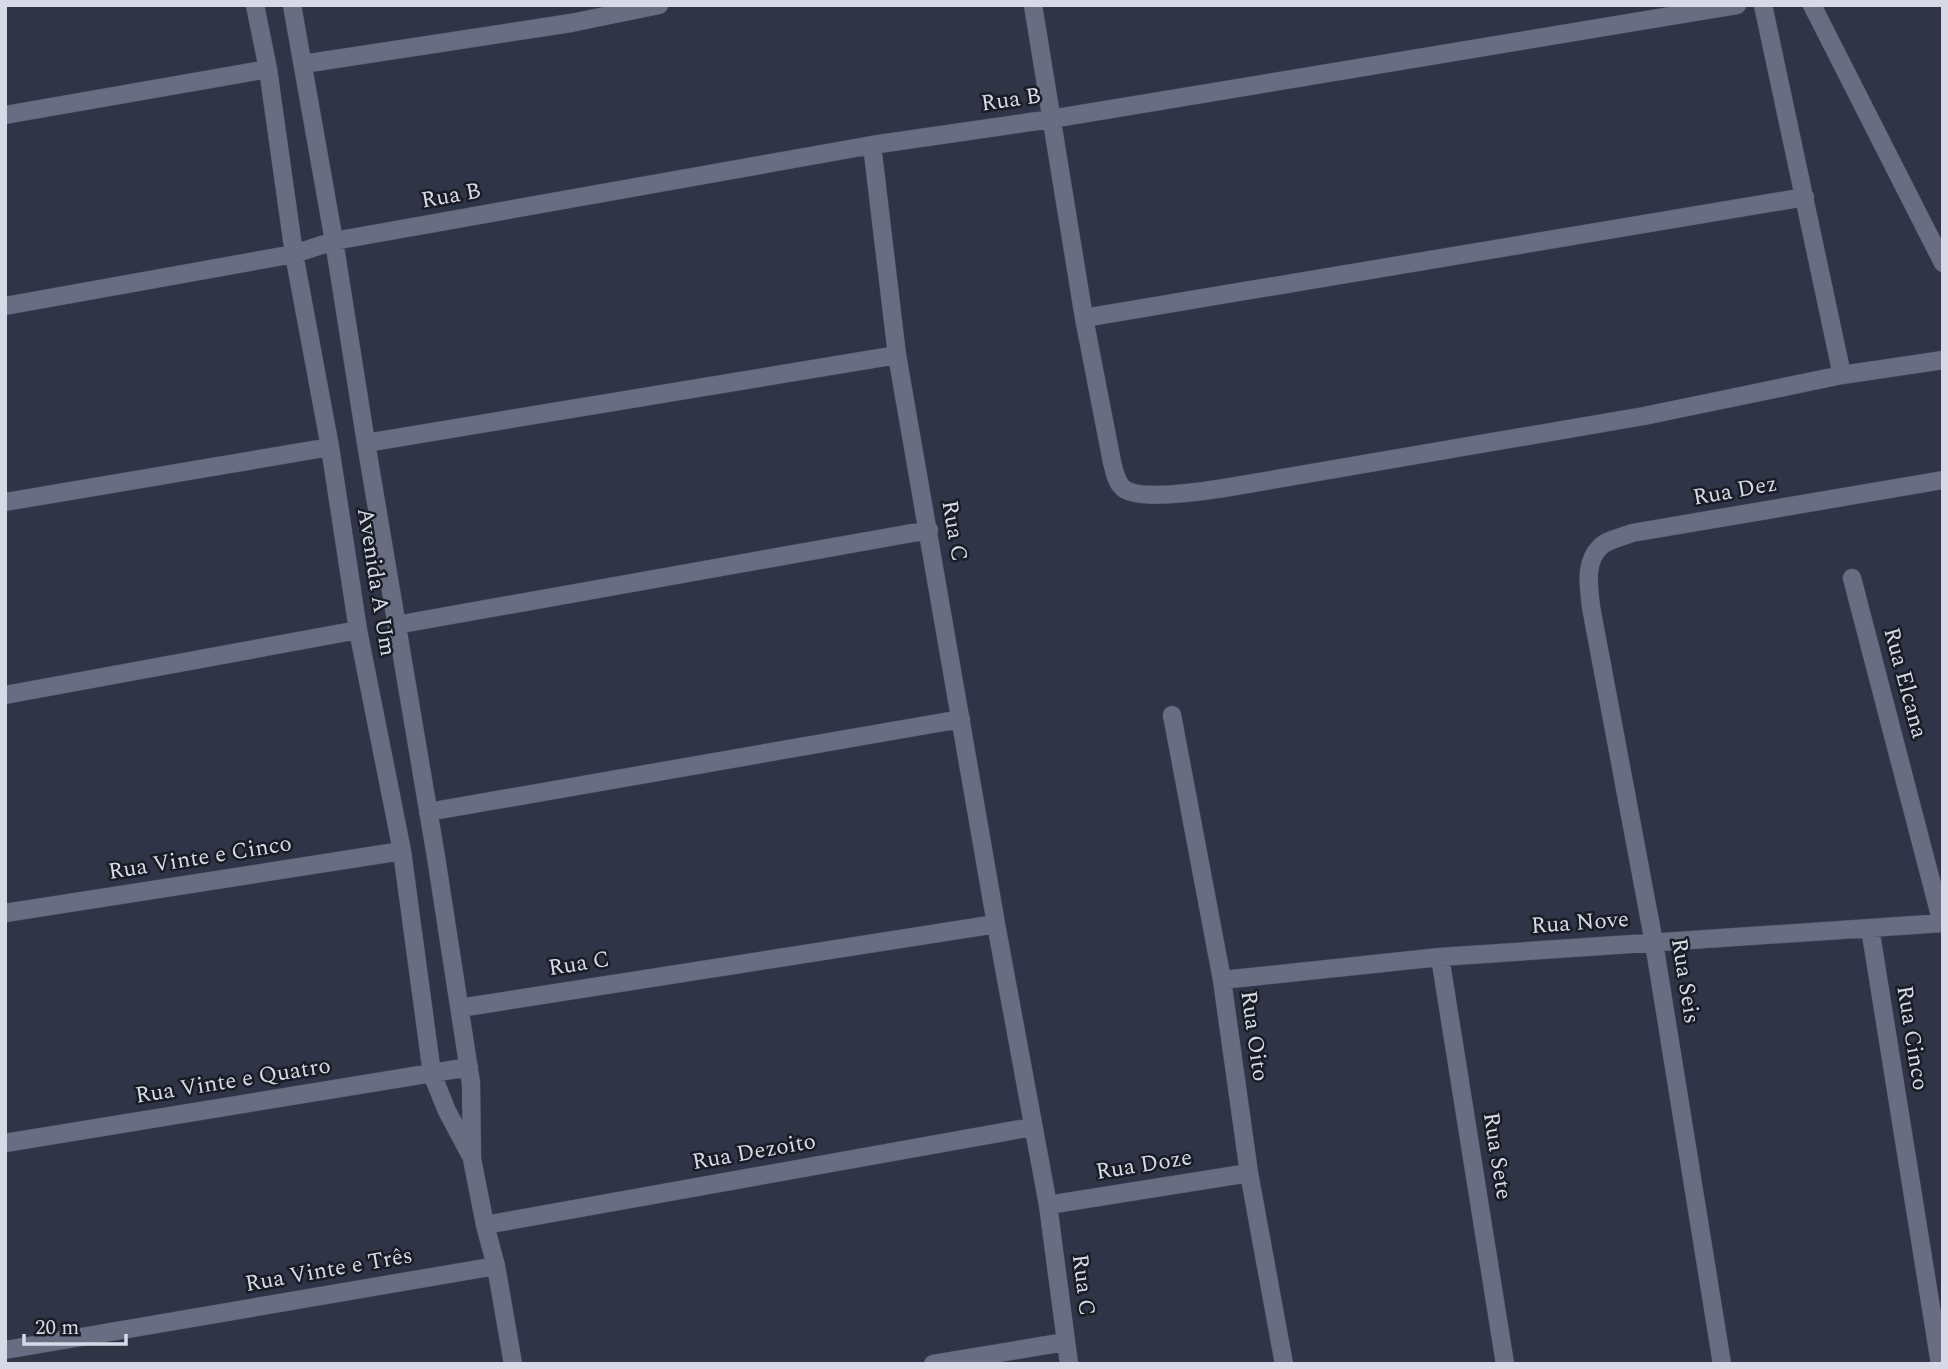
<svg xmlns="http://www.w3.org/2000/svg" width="1948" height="1369" font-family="Spectral,serif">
	<rect width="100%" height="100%" fill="#303447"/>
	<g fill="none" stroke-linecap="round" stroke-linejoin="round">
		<defs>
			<path id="minor" d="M255 5 268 69 294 254 330 447 358 630 402 851 432 1074 447 1111 471 1156
				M292 5 334 241 366 443 436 857 471 1083 472 1159 485 1225 496 1266 513 1364
				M1033 5 1084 318 1112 462C1114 470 1116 481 1122 487 1135 502 1204 491 1224 488L1644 416 1842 375
				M1763 5 1842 375 1943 360
				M1812 5 1943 263
				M303 64 571 23 659 5
				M5 115 268 69
				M872 145 897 355 996 924 1048 1205 1069 1364
				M5 306 294 254 334 241 872 145 1051 119 1737 5
				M1084 318 1805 197
				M366 443 897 355
				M5 502 330 447
				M1852 578 1942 923
				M396 625 929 530
				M5 695 358 630
				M1172 715 1222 980 1249 1173 1284 1364
				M428 812 961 719
				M5 913 402 851
				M1870 928 1940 1364
				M1440 957 1505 1364
				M1222 980 1440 957 1943 923
				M460 1008 996 924
				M5 1143 469 1067
				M1048 1205 1249 1173
				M485 1225 1032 1127
				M5 1350 496 1266
				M933 1364 1065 1342
				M1722 1364 1654 943 1591 607C1589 587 1584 563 1600 547 1607 540 1622 537 1632 533L1943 480"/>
		</defs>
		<use href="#minor" stroke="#4d5061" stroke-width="19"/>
		<use href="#minor" stroke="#686d82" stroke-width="18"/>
	</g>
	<g text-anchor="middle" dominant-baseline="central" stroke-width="5" stroke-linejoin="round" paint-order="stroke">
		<g font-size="23" fill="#d7dae6" stroke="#1a1c25">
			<text transform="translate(1011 100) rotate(-8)">Rua B</text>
			<text transform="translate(451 196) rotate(-10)">Rua B</text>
			<text transform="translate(1735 491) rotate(-10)">Rua Dez</text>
			<text transform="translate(954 531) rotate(80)">Rua C</text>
			<text transform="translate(376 582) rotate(81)">Avenida A Um</text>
			<text transform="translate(1905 683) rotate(75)">Rua Elcana</text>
			<text transform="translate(200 858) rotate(-9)">Rua Vinte e Cinco</text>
			<text transform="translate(1580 923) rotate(-4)">Rua Nove</text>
			<text transform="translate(579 964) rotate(-9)">Rua C</text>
			<text transform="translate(1685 981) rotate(81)">Rua Seis</text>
			<text transform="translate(1254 1036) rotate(82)">Rua Oito</text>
			<text transform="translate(1912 1038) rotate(81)">Rua Cinco</text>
			<text transform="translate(233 1081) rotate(-9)">Rua Vinte e Quatro</text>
			<text transform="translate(754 1152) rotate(-10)">Rua Dezoito</text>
			<text transform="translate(1497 1156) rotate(81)">Rua Sete</text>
			<text transform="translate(1144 1165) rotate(-9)">Rua Doze</text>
			<text transform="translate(329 1270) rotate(-10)">Rua Vinte e Três</text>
			<text transform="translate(1083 1285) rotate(83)">Rua C</text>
		</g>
	</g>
	<rect width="1948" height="1369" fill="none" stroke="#d7dae6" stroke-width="14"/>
	<path d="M24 1334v10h102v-10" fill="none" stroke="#d7dae6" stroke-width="3.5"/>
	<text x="35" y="1334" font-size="21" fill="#d7dae6" stroke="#1a1c25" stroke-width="5" paint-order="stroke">20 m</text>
</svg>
